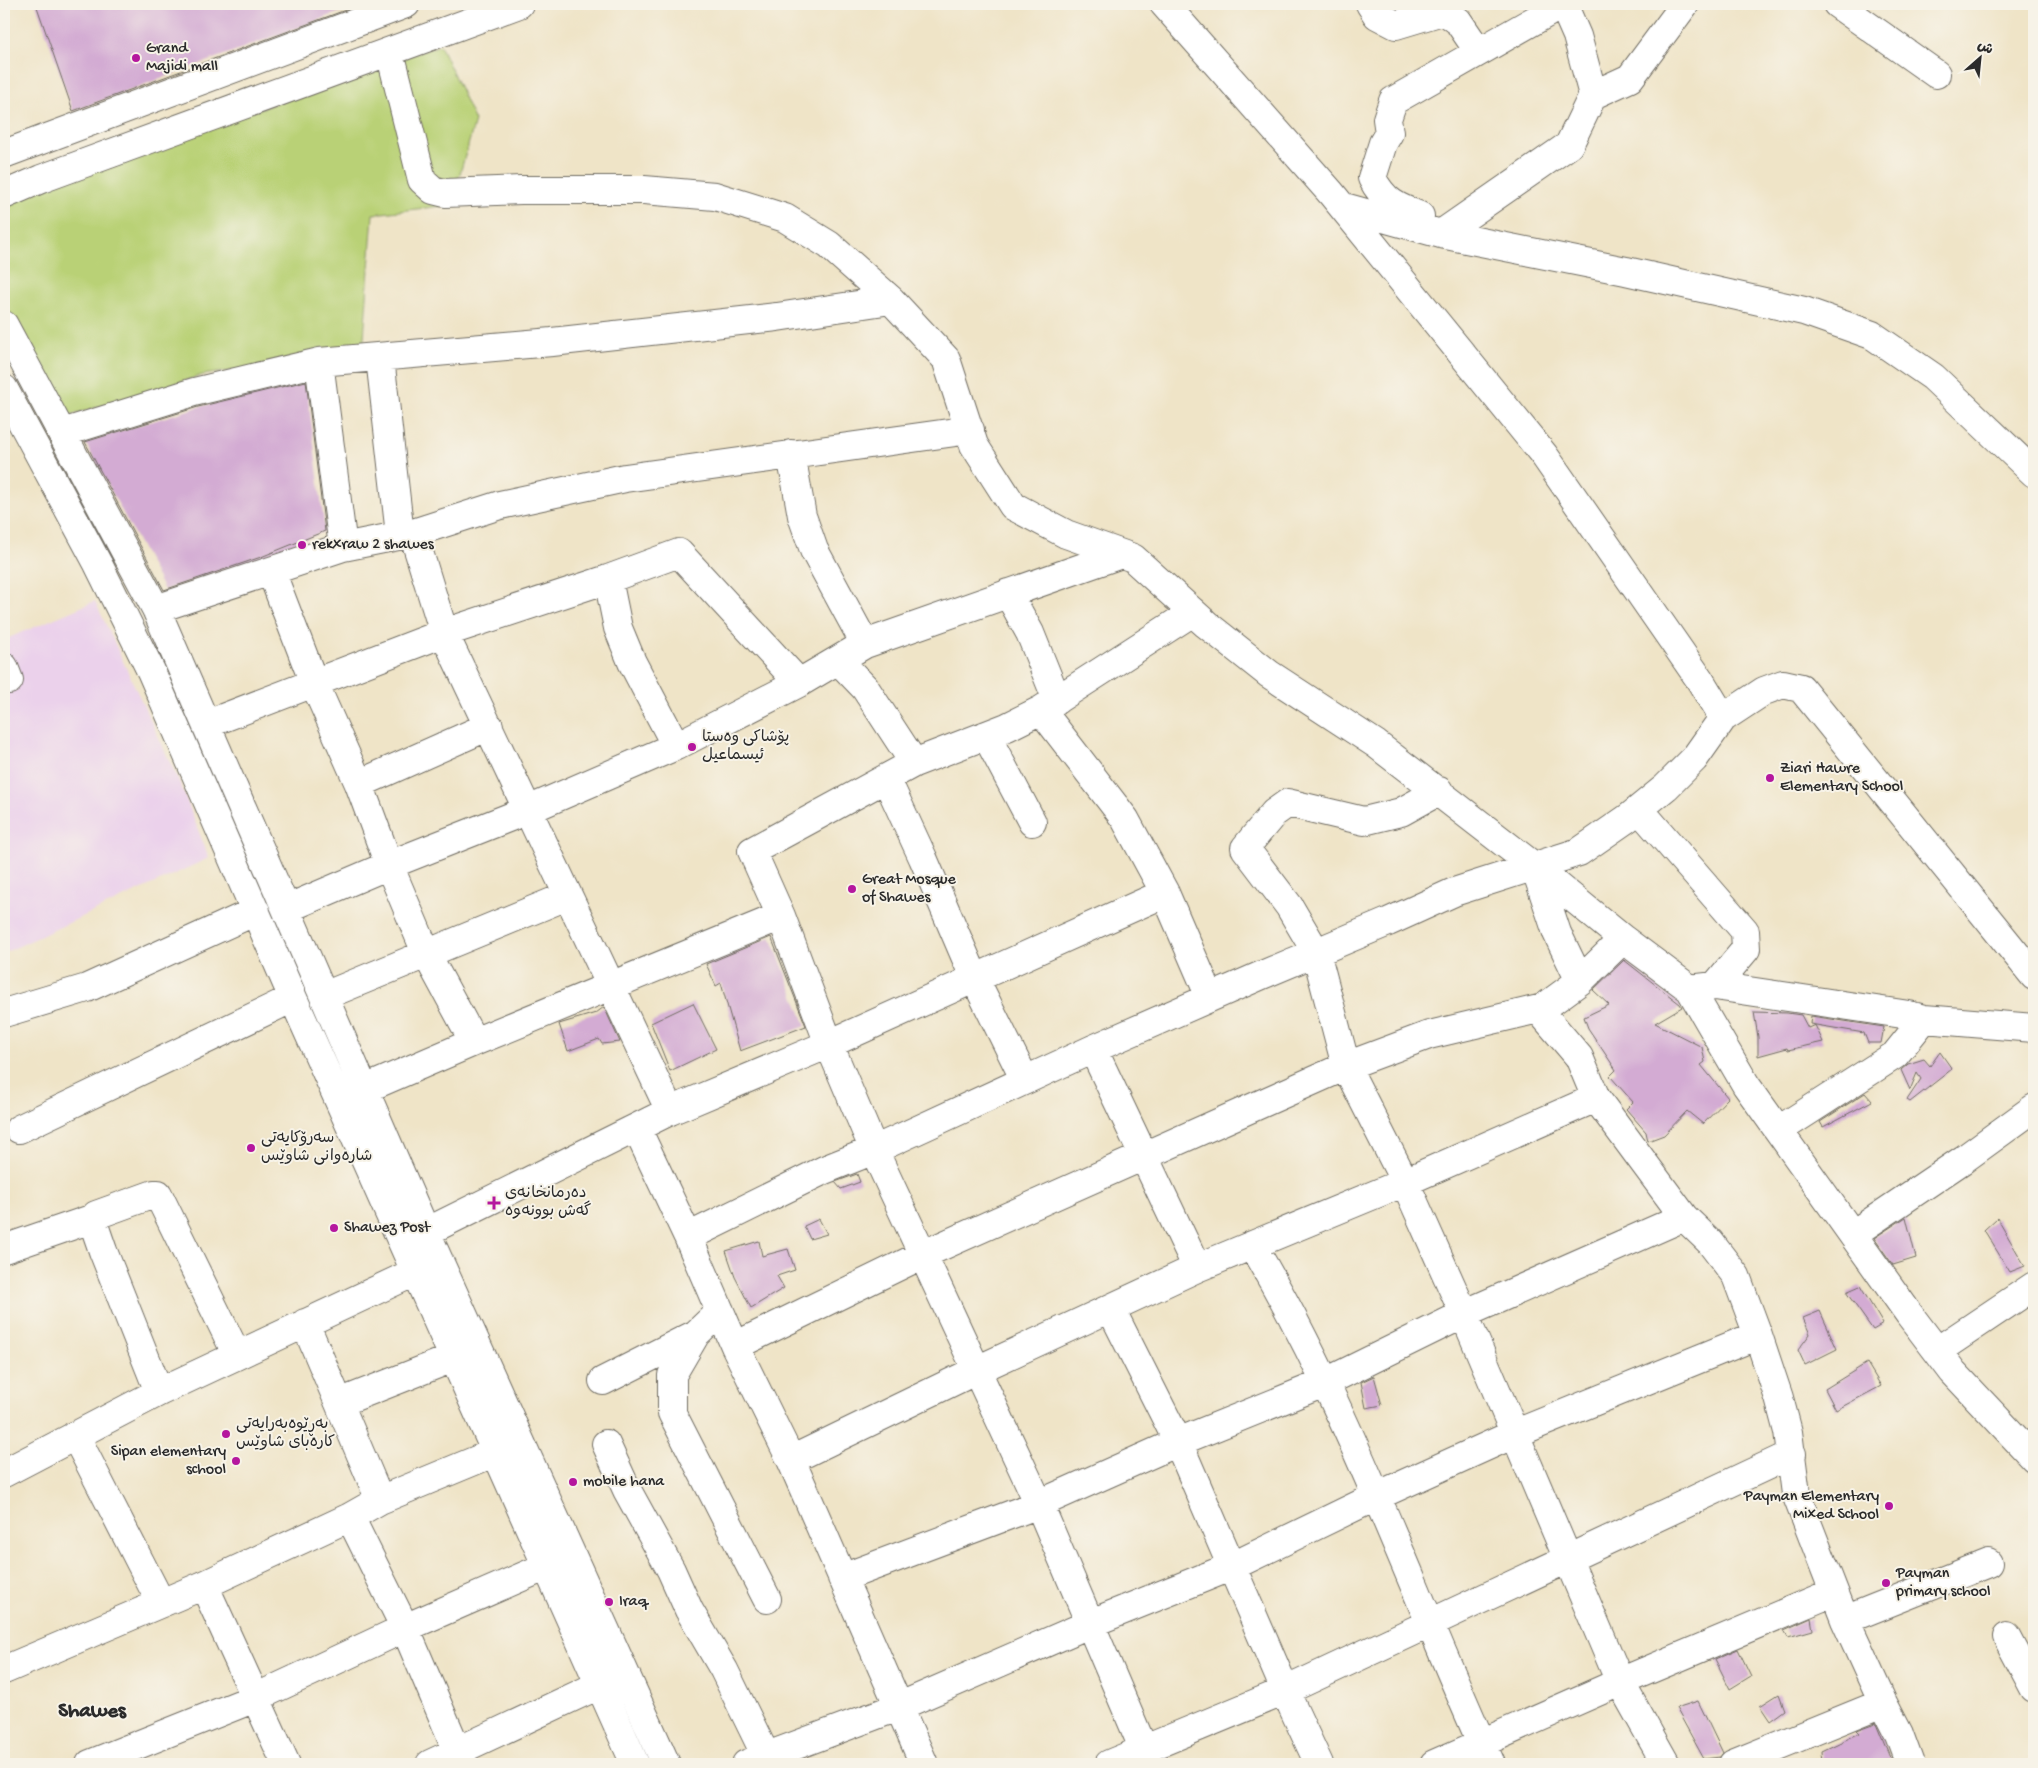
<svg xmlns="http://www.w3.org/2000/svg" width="2038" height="1768" font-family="'Gochi Hand','Playpen Sans Arabic',sans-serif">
	<rect width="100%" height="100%" fill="#f7f3e8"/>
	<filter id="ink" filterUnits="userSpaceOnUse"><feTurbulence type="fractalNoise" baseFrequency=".02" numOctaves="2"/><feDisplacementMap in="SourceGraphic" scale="10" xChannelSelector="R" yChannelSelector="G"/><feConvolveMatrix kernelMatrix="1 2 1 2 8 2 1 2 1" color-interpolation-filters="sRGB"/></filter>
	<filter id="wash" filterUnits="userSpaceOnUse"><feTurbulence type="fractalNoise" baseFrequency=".0096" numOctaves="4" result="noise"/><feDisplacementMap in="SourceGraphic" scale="20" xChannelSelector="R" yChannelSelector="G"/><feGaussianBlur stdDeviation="1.12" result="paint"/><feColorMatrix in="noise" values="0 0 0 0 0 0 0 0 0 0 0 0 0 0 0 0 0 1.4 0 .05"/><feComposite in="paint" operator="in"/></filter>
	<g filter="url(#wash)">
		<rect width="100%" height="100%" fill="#efe4c7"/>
		<path fill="#ebd1eb" d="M95 601 182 788 209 858 4 953V640Z"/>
		<path fill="#b9d176" stroke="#727e50" d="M440 45 475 121 451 205 373 214 363 352 203 375 55 420 4 325V200Z"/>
		<g id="blocks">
			<path fill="#d3abd3" d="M36 4H359V5L73 111Z
				M306 381 325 531 261 557 164 590 85 442 198 407Z
				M771 937 806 1026 740 1051 721 983 716 986 706 964Z
				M1624 960 1680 1004 1682 1007 1655 1023 1702 1047 1705 1062 1701 1065 1728 1098 1703 1124 1687 1111 1664 1135 1648 1141 1646 1132 1626 1109 1633 1102 1610 1076 1616 1070 1588 1028 1584 1017 1609 1005 1593 990Z
				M693 1003 716 1049 670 1071 651 1023Z
				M604 1007 620 1042 602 1044 599 1039 568 1051 559 1024 596 1013Z
				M1754 1012 1787 1013 1801 1015 1808 1028 1815 1025 1823 1042 1788 1050 1787 1048 1758 1056V1037Z
				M1811 1016 1884 1027 1881 1043H1868L1864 1033 1810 1024Z
				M1940 1052 1952 1069 1910 1102 1907 1100 1921 1079 1917 1073 1910 1090 1901 1070 1908 1064 1924 1059 1930 1066Z
				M1865 1093 1872 1101 1823 1127 1820 1122Z
				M857 1174 860 1182 841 1189 835 1182Z
				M1906 1217 1916 1258 1893 1265 1874 1238Z
				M1997 1218 2025 1266 2010 1272 1984 1230Z
				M819 1219 827 1234 810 1239 804 1226Z
				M759 1241 762 1256 788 1249 795 1270 777 1276 784 1288 751 1308 735 1277 726 1251Z
				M1860 1286 1883 1324 1873 1330 1846 1292Z
				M1820 1311 1837 1349 1805 1365 1798 1350 1810 1334 1803 1318Z
				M1867 1363 1881 1386 1836 1410 1825 1389Z
				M1374 1376 1382 1405 1366 1408 1361 1382Z
				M1811 1618 1813 1630 1788 1637 1784 1630Z
				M1738 1649 1751 1676 1730 1689 1715 1659Z
				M1779 1694 1785 1710 1770 1721 1760 1706Z
				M1698 1701 1723 1753 1720 1757 1704 1759 1676 1708Z
				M1876 1723 1893 1764H1823L1822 1751 1860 1733 1857 1730Z"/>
		</g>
	</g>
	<g filter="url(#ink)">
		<use href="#blocks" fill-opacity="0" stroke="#706c62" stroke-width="1"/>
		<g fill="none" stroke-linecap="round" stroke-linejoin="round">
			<defs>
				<path id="minor" d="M1370 4 1377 15 1396 25 1439 12H1446L1458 21 1479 52
					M1837 4 1936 74
					M390 52 422 180 433 190 445 193 521 190H644L715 196 785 218 829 245 891 300 946 359 974 445 1013 506 1066 534 1133 558 1206 624 1269 674 1376 744 1535 867 1623 939
					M1593 95 1630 78 1685 4
					M4 154 406 4
					M4 195 41 179 519 4
					M1344 207 1441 234 1626 271 1804 311 1872 335 1933 377 2034 473
					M1420 216C1397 207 1384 202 1372 178L1383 143 1389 133 1387 119 1393 101 1563 4
					M1441 234 1569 145 1593 95 1577 36 1563 4
					M4 325 156 609 426 1232 666 1764
					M380 358 400 535
					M319 362 343 547
					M4 389 98 564 151 671 293 998 635 1764
					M62 433 194 392 319 362 552 342 777 317 891 300
					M791 454 802 516 814 550 865 644
					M413 533 444 633 670 1111
					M271 571 314 683 359 784 389 865 427 955 474 1042
					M608 579 618 628 632 662 676 746
					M1008 593 1030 633 1057 700
					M156 609 343 547 413 533 500 505 625 478 970 430
					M839 661 865 688 914 763
					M4 667 9 680
					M1041 710 1125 819 1165 893 1210 997
					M1723 718 1764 691 1783 684 1801 688 2034 976
					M207 724 444 633 608 579 679 553 799 683
					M986 735 1032 822
					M886 778 923 858 974 977 1025 1080
					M359 784 489 726
					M1439 791 1401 812 1364 821 1288 803 1274 813 1245 848 1289 906 1316 952 1346 1066 1405 1182 1464 1314 1620 1682 1666 1764
					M1639 809 1745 931 1746 949 1715 986
					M1535 867 1557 933 1580 981 1543 1008 1544 1016 1579 1057 1596 1098 1684 1217 1710 1242 1736 1276 1758 1335
					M286 909 389 865 528 810 676 746 799 683 865 644 1121 554
					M1580 981 1623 939 1690 989 1746 1085 1909 1314 1953 1372 2034 1458
					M1690 989 1715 986 1909 1015 1924 1019 2034 1028
					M324 996 567 896
					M4 1013 87 988 256 911
					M1093 1049 1197 1268
					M365 1089 474 1042 781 916
					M19 1129 293 998
					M637 1129 688 1237 735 1346 791 1460 924 1764
					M1779 1130 1895 1055 1924 1019
					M1853 1234 1964 1159 2034 1108
					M688 1237 824 1170 874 1150 1093 1049 1262 975 1388 922 1454 892 1579 852 1628 818 1666 787 1694 759 1723 718 1700 680 1544 455 1331 193 1164 4
					M410 1240 670 1111 829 1044 1165 893
					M1252 1245C1350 1409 1412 1591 1491 1764
					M4 1249 94 1218
					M1111 1309 1178 1442 1292 1706 1319 1764
					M720 1311 696 1334 672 1375V1413L767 1599
					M305 1323 380 1500
					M735 1346 924 1254 1346 1066 1429 1035 1543 1008
					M1937 1351 2034 1286
					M603 1381 696 1334
					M159 1392 103 1251 93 1222 96 1215 154 1194H158L237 1355
					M339 1403 453 1358
					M75 1435 161 1603
					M606 1444 627 1490 671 1570 689 1610 724 1670 766 1756
					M791 1460 977 1370 1197 1268 1405 1182 1596 1098
					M4 1473 159 1392 432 1264
					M350 1517 405 1628 463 1764
					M842 1578 1039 1504 1178 1442 1324 1383 1464 1314 1684 1217
					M204 1585 286 1764
					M1845 1620 1988 1563
					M2007 1637 2034 1688
					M4 1670 204 1585 350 1517 380 1500 496 1452
					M90 1764 255 1698 405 1628 547 1566
					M430 1764 599 1685
					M746 1764 898 1707 1089 1624 1233 1566 1377 1496 1514 1434 1758 1335 1779 1398 1788 1432 1796 1494 1845 1620 1883 1703 1899 1734 1910 1764
					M1109 1764 1285 1691 1792 1454
					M1150 1764 1039 1504 874 1150 829 1044 781 916 752 851 914 763 1007 727 1041 710 1193 612
					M1434 1764 1620 1682 1834 1592
					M1733 1764 1883 1703"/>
			</defs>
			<use href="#minor" stroke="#706c62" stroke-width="30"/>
			<use href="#minor" stroke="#fff" stroke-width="28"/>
		</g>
	</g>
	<g fill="#b5179e" stroke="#f7f3e8" stroke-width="2">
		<circle cx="136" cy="58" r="5"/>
		<circle cx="302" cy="545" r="5"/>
		<circle cx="692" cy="747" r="5"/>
		<circle cx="1770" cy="778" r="5"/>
		<circle cx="852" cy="889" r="5"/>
		<circle cx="251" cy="1148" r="5"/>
		<path d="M491.5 1195.5h5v5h5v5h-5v5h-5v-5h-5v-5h5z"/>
		<circle cx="334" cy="1228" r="5"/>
		<circle cx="226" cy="1434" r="5"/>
		<circle cx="236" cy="1461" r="5"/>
		<circle cx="573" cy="1482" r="5"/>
		<circle cx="1889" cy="1506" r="5"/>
		<circle cx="1886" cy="1583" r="5"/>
		<circle cx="609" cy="1602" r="5"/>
	</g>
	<g text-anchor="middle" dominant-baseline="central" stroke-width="4" stroke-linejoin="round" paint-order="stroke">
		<g font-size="16" fill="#2b2b2b" stroke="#f7f3e8" text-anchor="start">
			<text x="146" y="49">Grand<tspan x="146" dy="18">Majidi mall</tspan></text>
			<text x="312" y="545">rekxraw 2 shawes</text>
			<text x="702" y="738">پۆشاکی وەستا<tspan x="702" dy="18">ئیسماعیل</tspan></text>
			<text x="1780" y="769">Ziari Hawre<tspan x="1780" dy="18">Elementary School</tspan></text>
			<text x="862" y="880">Great Mosque<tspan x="862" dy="18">of Shawes</tspan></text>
			<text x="261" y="1139">سەرۆکایەتی<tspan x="261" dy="18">شارەوانی شاوێس</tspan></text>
			<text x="505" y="1194">دەرمانخانەی<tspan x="505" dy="18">گەش بوونەوە</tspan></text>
			<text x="344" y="1228">Shawez Post</text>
			<text x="236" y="1425">بەڕێوەبەرایەتی<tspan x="236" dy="18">کارەبای شاوێس</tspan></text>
			<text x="226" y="1452" text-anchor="end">Sipan elementary<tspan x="226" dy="18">school</tspan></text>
			<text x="583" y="1482">mobile hana</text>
			<text x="1879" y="1497" text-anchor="end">Payman Elementary<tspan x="1879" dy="18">Mixed School</tspan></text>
			<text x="1896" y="1574">Payman<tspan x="1896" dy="18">primary school</tspan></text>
			<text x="619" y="1602">Iraq</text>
		</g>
		<g font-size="21" font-weight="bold" fill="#2b2b2b" stroke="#f7f3e8">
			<text x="92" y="1712">Shawes</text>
		</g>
	</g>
	<rect width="2038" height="1768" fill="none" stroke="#f7f3e8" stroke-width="20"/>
	<g transform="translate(1980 58) rotate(27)" stroke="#f7f3e8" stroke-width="4" paint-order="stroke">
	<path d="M0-4L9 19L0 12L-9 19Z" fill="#2b2b2b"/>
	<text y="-8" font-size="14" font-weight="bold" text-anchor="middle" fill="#2b2b2b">ش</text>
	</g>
</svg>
